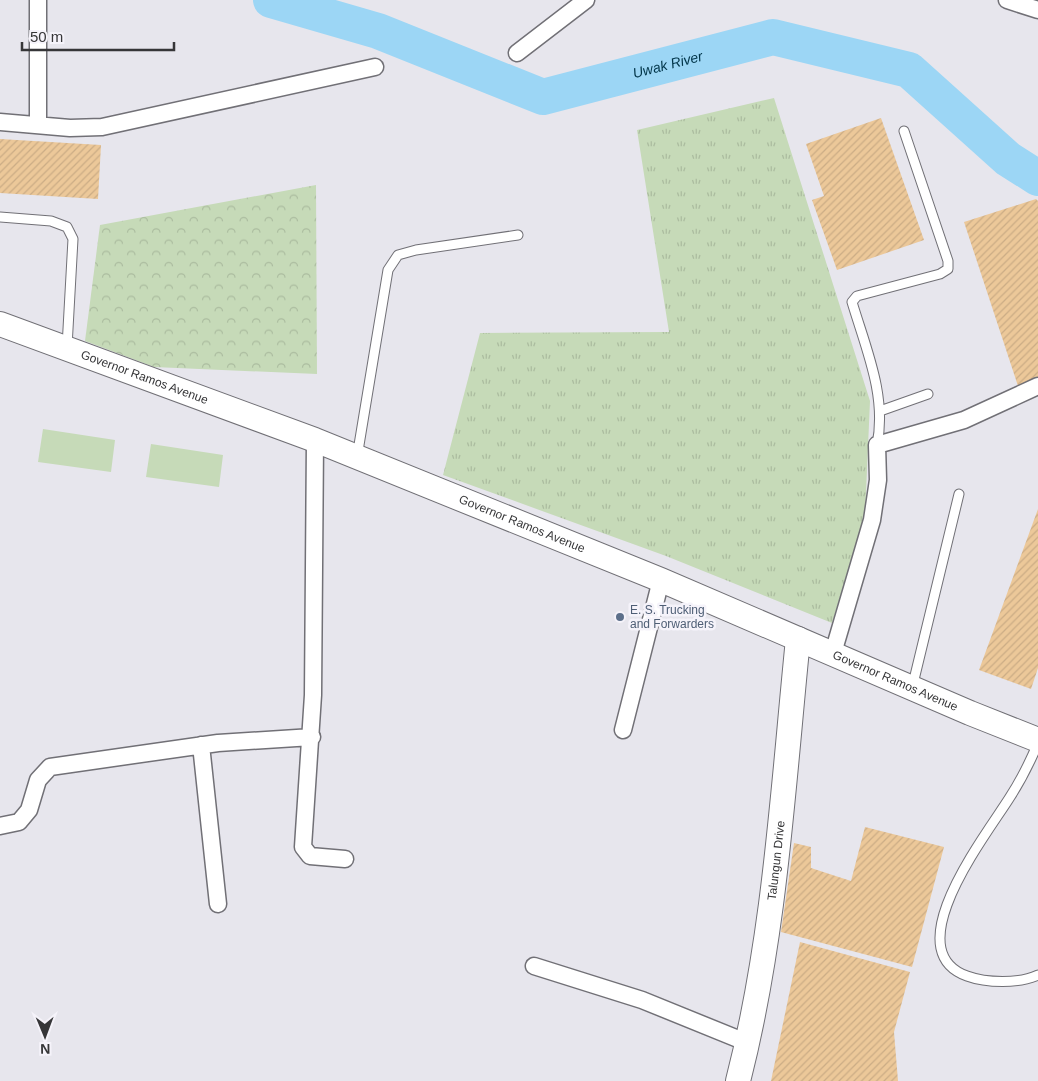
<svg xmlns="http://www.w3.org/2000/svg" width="1038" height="1081" font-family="Helvetica,sans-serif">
	<defs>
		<pattern id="grass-tufts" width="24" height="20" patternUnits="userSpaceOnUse" patternTransform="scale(1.25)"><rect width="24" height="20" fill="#c6dab8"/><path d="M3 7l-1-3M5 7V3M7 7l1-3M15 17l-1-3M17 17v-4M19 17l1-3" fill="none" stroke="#abbc9f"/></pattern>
		<pattern id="forest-crowns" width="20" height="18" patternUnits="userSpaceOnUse" patternTransform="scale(1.25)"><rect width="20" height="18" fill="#c6dab8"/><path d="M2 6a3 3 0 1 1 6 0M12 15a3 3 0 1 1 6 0" fill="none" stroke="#abbc9f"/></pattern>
		<pattern id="building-hatch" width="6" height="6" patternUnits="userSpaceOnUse" patternTransform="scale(1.25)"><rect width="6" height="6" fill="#ecc899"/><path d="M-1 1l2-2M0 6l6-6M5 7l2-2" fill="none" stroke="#cbac85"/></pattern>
	</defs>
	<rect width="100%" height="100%" fill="#e7e6ed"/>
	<path fill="url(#grass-tufts)" d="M774 98 870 401 865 516 832 623 666 556 443 475 480 333 669 332 637 130Z"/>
	<path fill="url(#forest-crowns)" d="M316 185 317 374 154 367 85 341 100 225Z"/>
	<path fill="#c6dab8" d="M43 429 115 440 111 472 38 462Z
		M151 444 223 455 219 487 146 477Z"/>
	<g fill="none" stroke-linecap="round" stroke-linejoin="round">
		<path stroke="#9cd6f5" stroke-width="36" id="s1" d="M271 0 378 31 543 97 773 37 909 70 1008 159 1038 178"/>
	</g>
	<path fill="url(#building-hatch)" d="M881 118 924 240 837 270 812 200 824 196 806 144Z
		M0 139 101 145 98 199 0 193Z
		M1036 199 1038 201V377L1018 386 964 222Z
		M1038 509V668L1031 689 979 670Z
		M865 827 944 847 912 967 781 932 794 843 811 847V868L851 881Z
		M800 942 910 972 894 1032 898 1081H771Z"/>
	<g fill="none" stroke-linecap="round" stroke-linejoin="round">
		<defs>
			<path id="lane" d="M0 217 51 221 67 227 73 239 67 347
				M880 411 928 394
				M877 445C887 396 866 349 852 302L857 296 940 274 948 269V261L904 131
				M357 457 388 270 398 255 416 250 518 235
				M912 688 959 494
				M1038 743C1030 762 1021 780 1010 797 987 834 895 950 967 976 986 983 1019 984 1038 975"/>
			<path id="street" d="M1007 0 1038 10
				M517 53 586 0
				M0 122 70 128 102 127 375 67
				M38 124V0
				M315 440 313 695 303 847 310 856 345 859
				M833 653 872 520 878 480 877 445 964 420 1038 386
				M623 730 661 580
				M201 745 218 904
				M0 826 19 822 29 810 38 780 50 767 218 743 312 737
				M534 966 642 1000 748 1043"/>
			<g id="secondary">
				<path id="s2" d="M0 324 315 440 661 580 970 713 1038 740"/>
				<path id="s3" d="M738 1081C775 937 783 787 798 639"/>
			</g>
		</defs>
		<use href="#lane" stroke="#717076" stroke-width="11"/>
		<use href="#street" stroke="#717076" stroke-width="19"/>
		<use href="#secondary" stroke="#717076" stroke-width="26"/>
		<use href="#lane" stroke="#fff" stroke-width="9"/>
		<use href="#street" stroke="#fff" stroke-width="16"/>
		<use href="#secondary" stroke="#fff" stroke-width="24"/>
	</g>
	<circle fill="#5c6f8a" stroke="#f5f3fa" stroke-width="2" cx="620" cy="617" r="5"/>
	<g text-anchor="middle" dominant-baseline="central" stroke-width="5" stroke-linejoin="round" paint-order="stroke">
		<g font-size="12" fill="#363638" stroke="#f5f3fa">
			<text stroke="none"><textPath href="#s2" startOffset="154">Governor Ramos Avenue</textPath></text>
			<text stroke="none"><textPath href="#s2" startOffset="559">Governor Ramos Avenue</textPath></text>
			<text stroke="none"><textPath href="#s2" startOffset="964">Governor Ramos Avenue</textPath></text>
			<text stroke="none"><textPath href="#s3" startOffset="224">Talungun Drive</textPath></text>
		</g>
		<g font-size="12" fill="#4e5e75" stroke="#f5f3fa" text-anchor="start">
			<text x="630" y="610">E. S. Trucking<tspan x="630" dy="14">and Forwarders</tspan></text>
		</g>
		<g font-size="14" font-style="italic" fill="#003448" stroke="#f5f3fa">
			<text stroke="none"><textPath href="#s1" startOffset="418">Uwak River</textPath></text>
		</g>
	</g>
	<g transform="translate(45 1036) rotate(179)" stroke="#f5f3fa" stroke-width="4" paint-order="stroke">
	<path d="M0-4L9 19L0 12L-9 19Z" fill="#363638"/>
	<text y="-8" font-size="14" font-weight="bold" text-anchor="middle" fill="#363638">N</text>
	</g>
	<path d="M22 42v8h152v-8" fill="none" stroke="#363638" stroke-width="2.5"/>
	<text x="30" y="42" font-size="15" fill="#363638" stroke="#f5f3fa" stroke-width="4" paint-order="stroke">50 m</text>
</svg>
